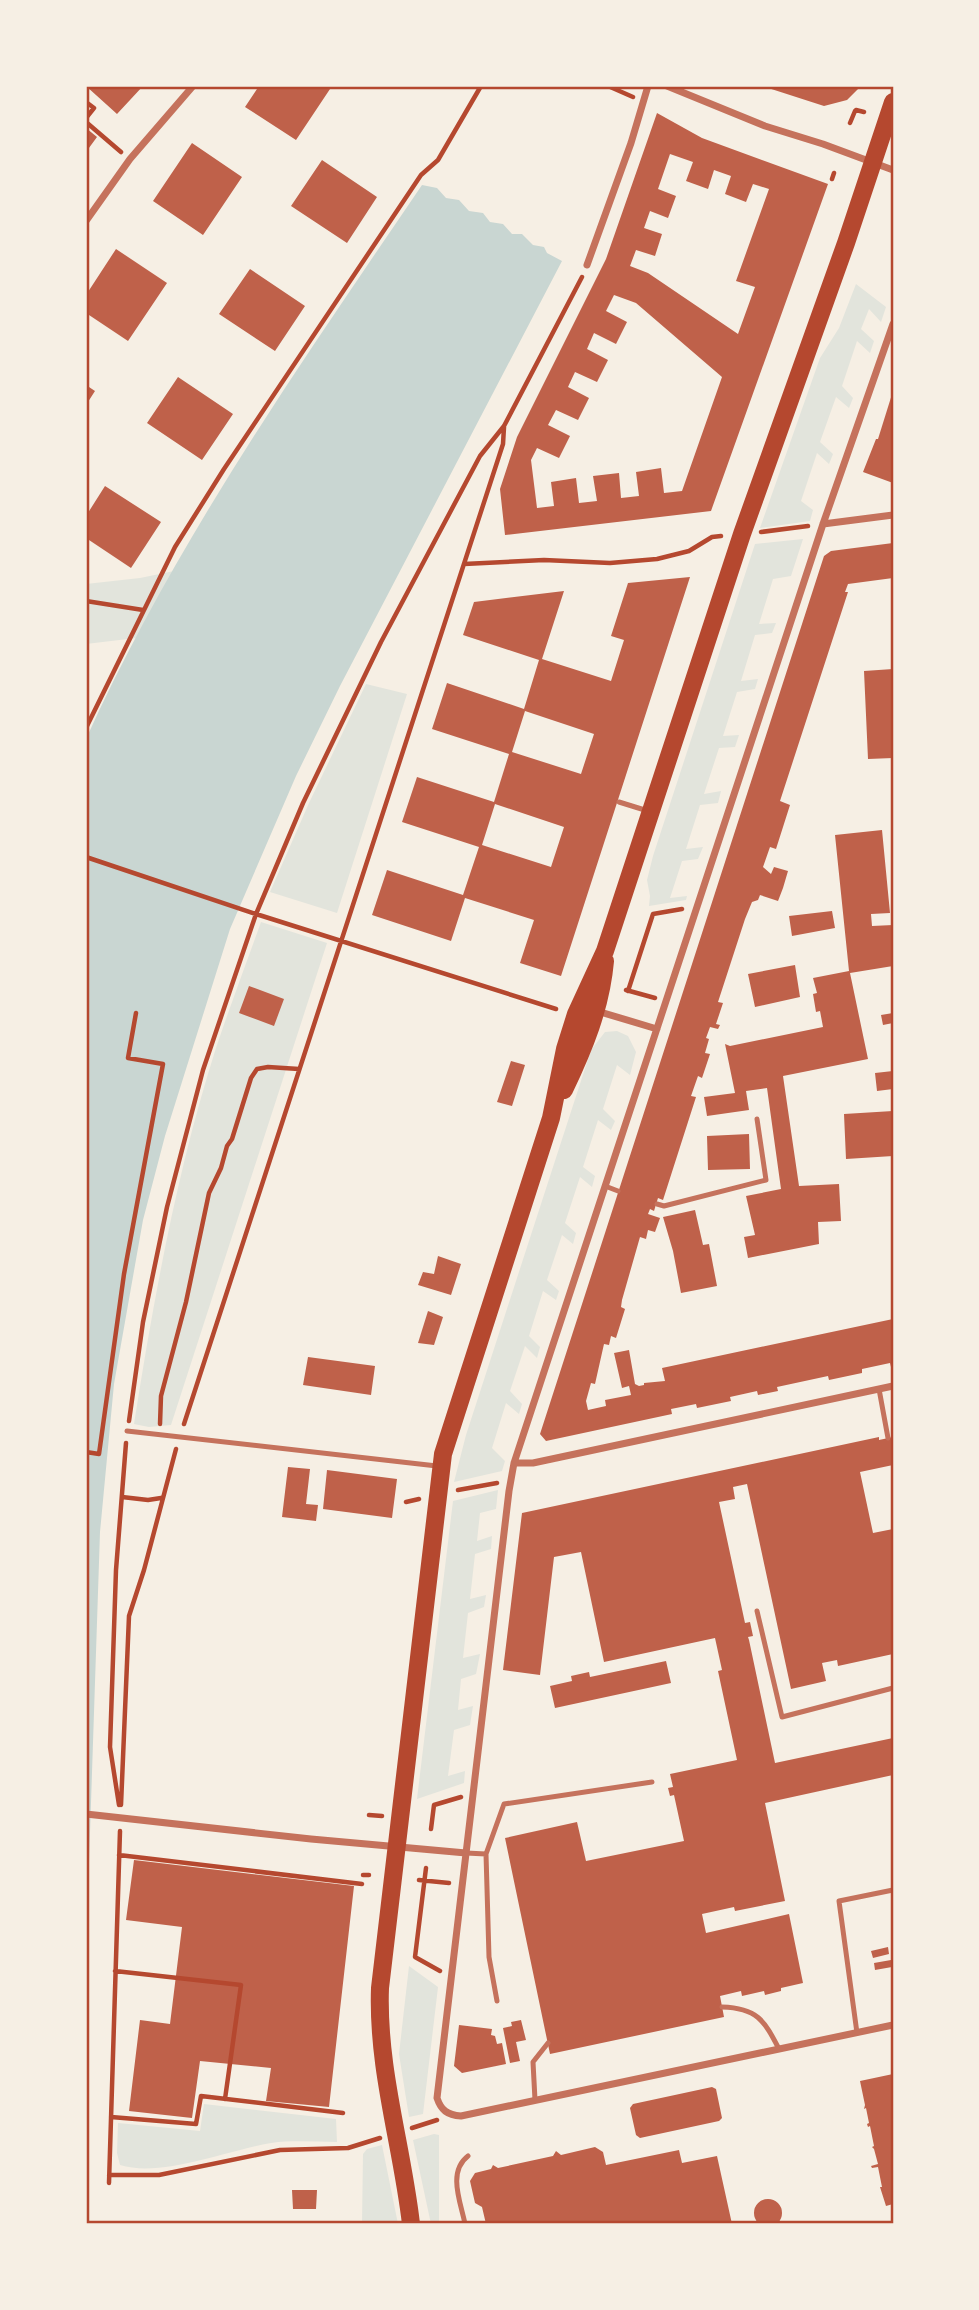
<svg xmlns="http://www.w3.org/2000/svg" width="979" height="2310" font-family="Commissioner,sans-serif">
	<rect width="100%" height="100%" fill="#f6efe4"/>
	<path fill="#e2e4dc" d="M856 284 886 307 881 322 869 309 861 329 874 341 870 353 857 341 842 386 853 398 849 408 836 397 820 442 833 454 829 464 817 453 801 501 813 510 810 521 760 528 820 358 839 328Z
		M803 539 791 576 773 579 759 624 776 623 772 633 755 635 741 681 758 679 755 689 737 692 723 736 739 735 735 747 719 748 704 794 721 791 718 803 700 805 686 849 703 847 698 859 682 861 670 898 687 896 686 900 649 906 650 896 647 880 653 856 755 544Z
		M174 571 136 638 86 644V584L140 578Z
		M366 684 407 694 337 913 270 892 309 803Z
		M261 922 327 943 171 1425 149 1427 134 1424C154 1297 177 1170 216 1048 230 1006 246 964 261 922Z
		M617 1031 628 1036 636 1052 630 1075 617 1065 603 1109 615 1121 611 1130 598 1120 583 1167 595 1176 592 1187 580 1177 565 1223 576 1233 573 1244 562 1235 547 1280 559 1291 556 1300 543 1291 529 1336 540 1347 537 1358 525 1346 510 1391 522 1404 519 1414 506 1403 492 1448 505 1461 502 1471 454 1482 466 1435 591 1050 605 1032Z
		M498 1490 496 1509 480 1513 477 1541 492 1536 491 1549 475 1554 470 1599 486 1595 484 1607 468 1613 463 1658 480 1654 476 1674 461 1679 458 1710 473 1706 470 1725 454 1730 448 1776 465 1771 464 1783 417 1799 453 1501Z
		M409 1966 438 1987 423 2114 409 2117 399 2054Z
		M204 2104 336 2119 337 2142C315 2142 293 2140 271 2143 228 2150 162 2178 120 2165L117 2153 118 2123 200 2131Z
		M434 2134 439 2135V2224H431L413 2140Z
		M382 2145 398 2224H362L363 2154 367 2149Z"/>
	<path fill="#c9d6d2" d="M422 185 437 188 446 198 459 200 469 211 483 213 490 222 503 224 512 234H522L533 245 544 247 547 253 562 261 340 686 296 776 230 929 165 1136 143 1220 114 1384 100 1532 86 1953V739C175 542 301 363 422 185Z"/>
	<path fill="#bf614a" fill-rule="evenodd" d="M86 86H143L117 114Z
		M259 86H332L296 140 245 107Z
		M762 86H861L847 100 824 106Z
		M657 113 702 138 828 184 711 511 505 535 500 489 517 437 606 259ZM670 154 693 162 686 181 708 189 714 170 731 176 725 194 746 202 753 184 769 189 736 281 755 287 738 334 648 273 630 266 636 250 655 256 662 234 644 228 650 211 668 218 676 196 658 189ZM614 295 636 303 722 377 682 491 664 493 661 468 636 472 639 496 621 498 619 473 593 476 597 501 579 503 576 478 551 482 554 506 537 508 531 460 537 448 559 458 570 436 548 425 556 410 578 420 589 398 568 387 575 372 597 382 608 360 587 349 594 333 616 344 627 322 606 311Z
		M86 128 97 137 86 152Z
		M192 143 242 177 203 235 153 201Z
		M322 160 377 197 347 243 291 206Z
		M116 249 167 283 128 341 86 313V295Z
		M250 269 305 306 275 351 219 314Z
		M178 377 233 414 202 460 147 423Z
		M86 385 95 391 86 405Z
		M893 391V483L863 472 876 439H878Z
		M105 486 161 522 131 568 86 538V516Z
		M893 543V578L848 584 845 592H848L780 801 790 805 776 849 770 847 763 867 771 874 774 867 788 871 783 888 778 901 760 895 758 900 752 902 745 919 718 1002 723 1003 716 1024 720 1025 718 1029 710 1027 706 1038 709 1039 705 1053 710 1054 702 1078 698 1076 691 1096 696 1097 663 1200 658 1198 654 1211 650 1209 648 1214 660 1218 655 1232 648 1230 646 1239 640 1237 622 1300 621 1307 625 1309 616 1338 611 1336 609 1345 604 1344 595 1384 591 1383 586 1401 588 1410 606 1406 605 1400 631 1395 629 1386 622 1388 614 1353 629 1350 635 1384 639 1386 644 1385V1383L665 1381 662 1368 893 1319V1367H891L890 1363 862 1369V1373L829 1380 828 1376 777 1387 778 1391 758 1395 757 1391 730 1397 731 1401 697 1408 696 1404 671 1409 672 1414 546 1441 540 1434 824 556 831 551Z
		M690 577 561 976 520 963 534 920 465 898 451 941 372 915 387 870 463 895 479 847 402 822 417 777 494 802 509 754 432 729 447 683 524 709 539 660 463 635 474 602 564 591 542 659 611 681 624 640 611 636 628 583ZM525 711 594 734 581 774 512 752ZM495 804 564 827 551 867 482 845Z
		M893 669V758L868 759 864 671Z
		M882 830 890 913 871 914 872 926 893 925V966L850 973 868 1059 783 1076 799 1186 839 1184 841 1221 818 1222 819 1244 748 1258 744 1237 755 1235 746 1196 781 1189 767 1088 746 1091 749 1110 707 1116 704 1097 735 1093 725 1044 730 1046 823 1027 820 1011 816 1012 813 994 817 993 813 978 849 971 835 835Z
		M832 911 835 928 792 936 789 916Z
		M795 965 800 997 755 1007 748 974Z
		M249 986 284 999 274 1026 239 1013Z
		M893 1013V1023L883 1025 881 1015Z
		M511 1061 525 1065 512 1106 497 1102Z
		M893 1071V1089L877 1091 875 1073Z
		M893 1111V1156L846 1159 844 1114Z
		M749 1134 750 1169 708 1170 707 1136Z
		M695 1210 703 1245 709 1244 717 1286 681 1293 673 1251 663 1217Z
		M438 1256 461 1264 451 1295 418 1285 423 1272 434 1274Z
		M428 1311 443 1317 434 1345 418 1343Z
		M308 1357 375 1366 371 1395 303 1385Z
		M879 1437V1440L893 1437V1465L860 1472 873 1533 893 1529V1654L838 1666 837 1660 822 1663 826 1681 791 1689 747 1484 733 1487 735 1499 719 1502 745 1623 750 1622 753 1636 748 1637 749 1640 775 1763 893 1738V1775L765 1803 785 1901 735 1911 734 1907 702 1914 706 1933 789 1914 803 1983 781 1988V1991L765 1995 764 1991 742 1996 741 1991 720 1996 724 2017 550 2054 505 1838 577 1822 586 1861 684 1841 674 1795 670 1796 668 1788 673 1787 670 1774 737 1760 718 1671 722 1670 715 1638 604 1662 581 1552 554 1557 540 1675 503 1670 522 1513Z
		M288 1467 310 1469 306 1504 318 1505 316 1521 282 1517Z
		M327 1470 397 1479 392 1518 323 1509Z
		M666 1661 671 1683 555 1708 550 1686 572 1681 571 1676 589 1672 590 1677Z
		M134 1860 354 1886 329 2107 266 2101 271 2068 200 2061 192 2118 129 2111 140 2020 170 2024 182 1927 126 1920Z
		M888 1947 889 1954 873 1958 871 1951Z
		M891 1960 892 1967 875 1970 874 1963Z
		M521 2020 526 2040 516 2042 520 2061 510 2063 503 2028 512 2026 511 2022Z
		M459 2025 492 2029 491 2035 495 2036 497 2044 502 2043 506 2064 462 2073 454 2066Z
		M893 2074V2204L886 2206 880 2187H882L878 2167 872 2168 871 2166 878 2164 874 2149 872 2147 874 2146 870 2126 868 2127 867 2124 869 2123 866 2108 864 2109 865 2105 860 2081Z
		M712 2087 716 2089 722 2118 719 2121 640 2138 636 2135 630 2108 633 2104Z
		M595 2147 603 2152 606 2165 679 2150 682 2163 717 2156 732 2224H486L482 2207 475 2203 470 2181 475 2173 491 2169 493 2165 498 2168 553 2156 556 2151 561 2155Z
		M292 2190H317L316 2209H293Z
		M754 2213a14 14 0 1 1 28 0a14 14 0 1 1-28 0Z"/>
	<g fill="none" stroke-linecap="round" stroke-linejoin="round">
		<path stroke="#b5482f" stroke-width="4.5" d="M608 86 633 97
			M86 102 94 108 86 118
			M856 110 864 112
			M86 122 121 152
			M850 123 855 111
			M832 179 834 173
			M761 532 808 526
			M464 564 544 560 610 563 657 559 689 551 712 537 721 536
			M86 601 143 610
			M86 728 175 547 224 469 421 175 438 160 481 86
			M86 857 256 914 556 1009
			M626 990 655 998
			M628 991 653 914 682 909
			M129 1421 143 1322 167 1207 203 1070 256 914 303 803 381 642 480 456 504 426 582 277
			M160 1424 161 1396 186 1302 209 1193 221 1168 227 1146 232 1139 251 1078 257 1069 268 1067 299 1069
			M184 1424 503 444 504 427
			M86 1452 99 1454 124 1274 163 1064 128 1058 136 1013
			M458 1490 497 1483
			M122 1497 148 1500 161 1498
			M406 1502 419 1499
			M119 1805 110 1747 116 1570 126 1443
			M121 1805 129 1616 144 1570 176 1449
			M369 1815 382 1816
			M431 1829 434 1805 461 1797
			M119 1855 362 1884
			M426 1868 415 1957 440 1971
			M363 1875H369
			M419 1880 449 1883
			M115 1971 241 1985 225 2099
			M111 2117 196 2124 201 2096 343 2113
			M412 2128 437 2120
			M109 2175H159L280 2150 348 2148 380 2138
			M109 2183 120 1831"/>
		<path stroke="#c5725c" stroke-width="5" d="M619 802 648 811
			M605 1186 618 1191
			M657 1204 664 1206 766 1180 757 1119
			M879 1389 888 1438
			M127 1431 437 1466
			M757 1611 782 1717 893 1688
			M466 1853 486 1854
			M497 2001 489 1957 486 1854 504 1804 652 1782
			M722 2007C757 2008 764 2020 779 2049
			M857 2033 839 1901 893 1890
			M535 2100 533 2062 548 2043
			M465 2224C461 2203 447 2172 468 2156"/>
		<path stroke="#c5725c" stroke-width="7" d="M667 86 765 126 823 144 893 170
			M86 221 130 159 193 86
			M587 265 631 143 648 86
			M893 324 823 524 514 1463 509 1491 437 2098C441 2110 447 2115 461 2116L893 2025
			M823 524 893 515
			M597 1011 657 1029
			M514 1463H533L893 1386
			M86 1814 311 1839 466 1853"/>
		<path stroke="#b5482f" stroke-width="18" d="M564 1090C584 1048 601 1007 605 961
			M411 2224C402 2145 377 2069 380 1988L443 1454 551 1118 565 1049 576 1014 605 951 742 534 846 243 893 102"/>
	</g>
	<rect width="979" height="2310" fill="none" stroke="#f6efe4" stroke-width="175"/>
	<rect x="88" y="88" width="804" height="2134" fill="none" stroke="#b5482f" stroke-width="2.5"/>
</svg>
